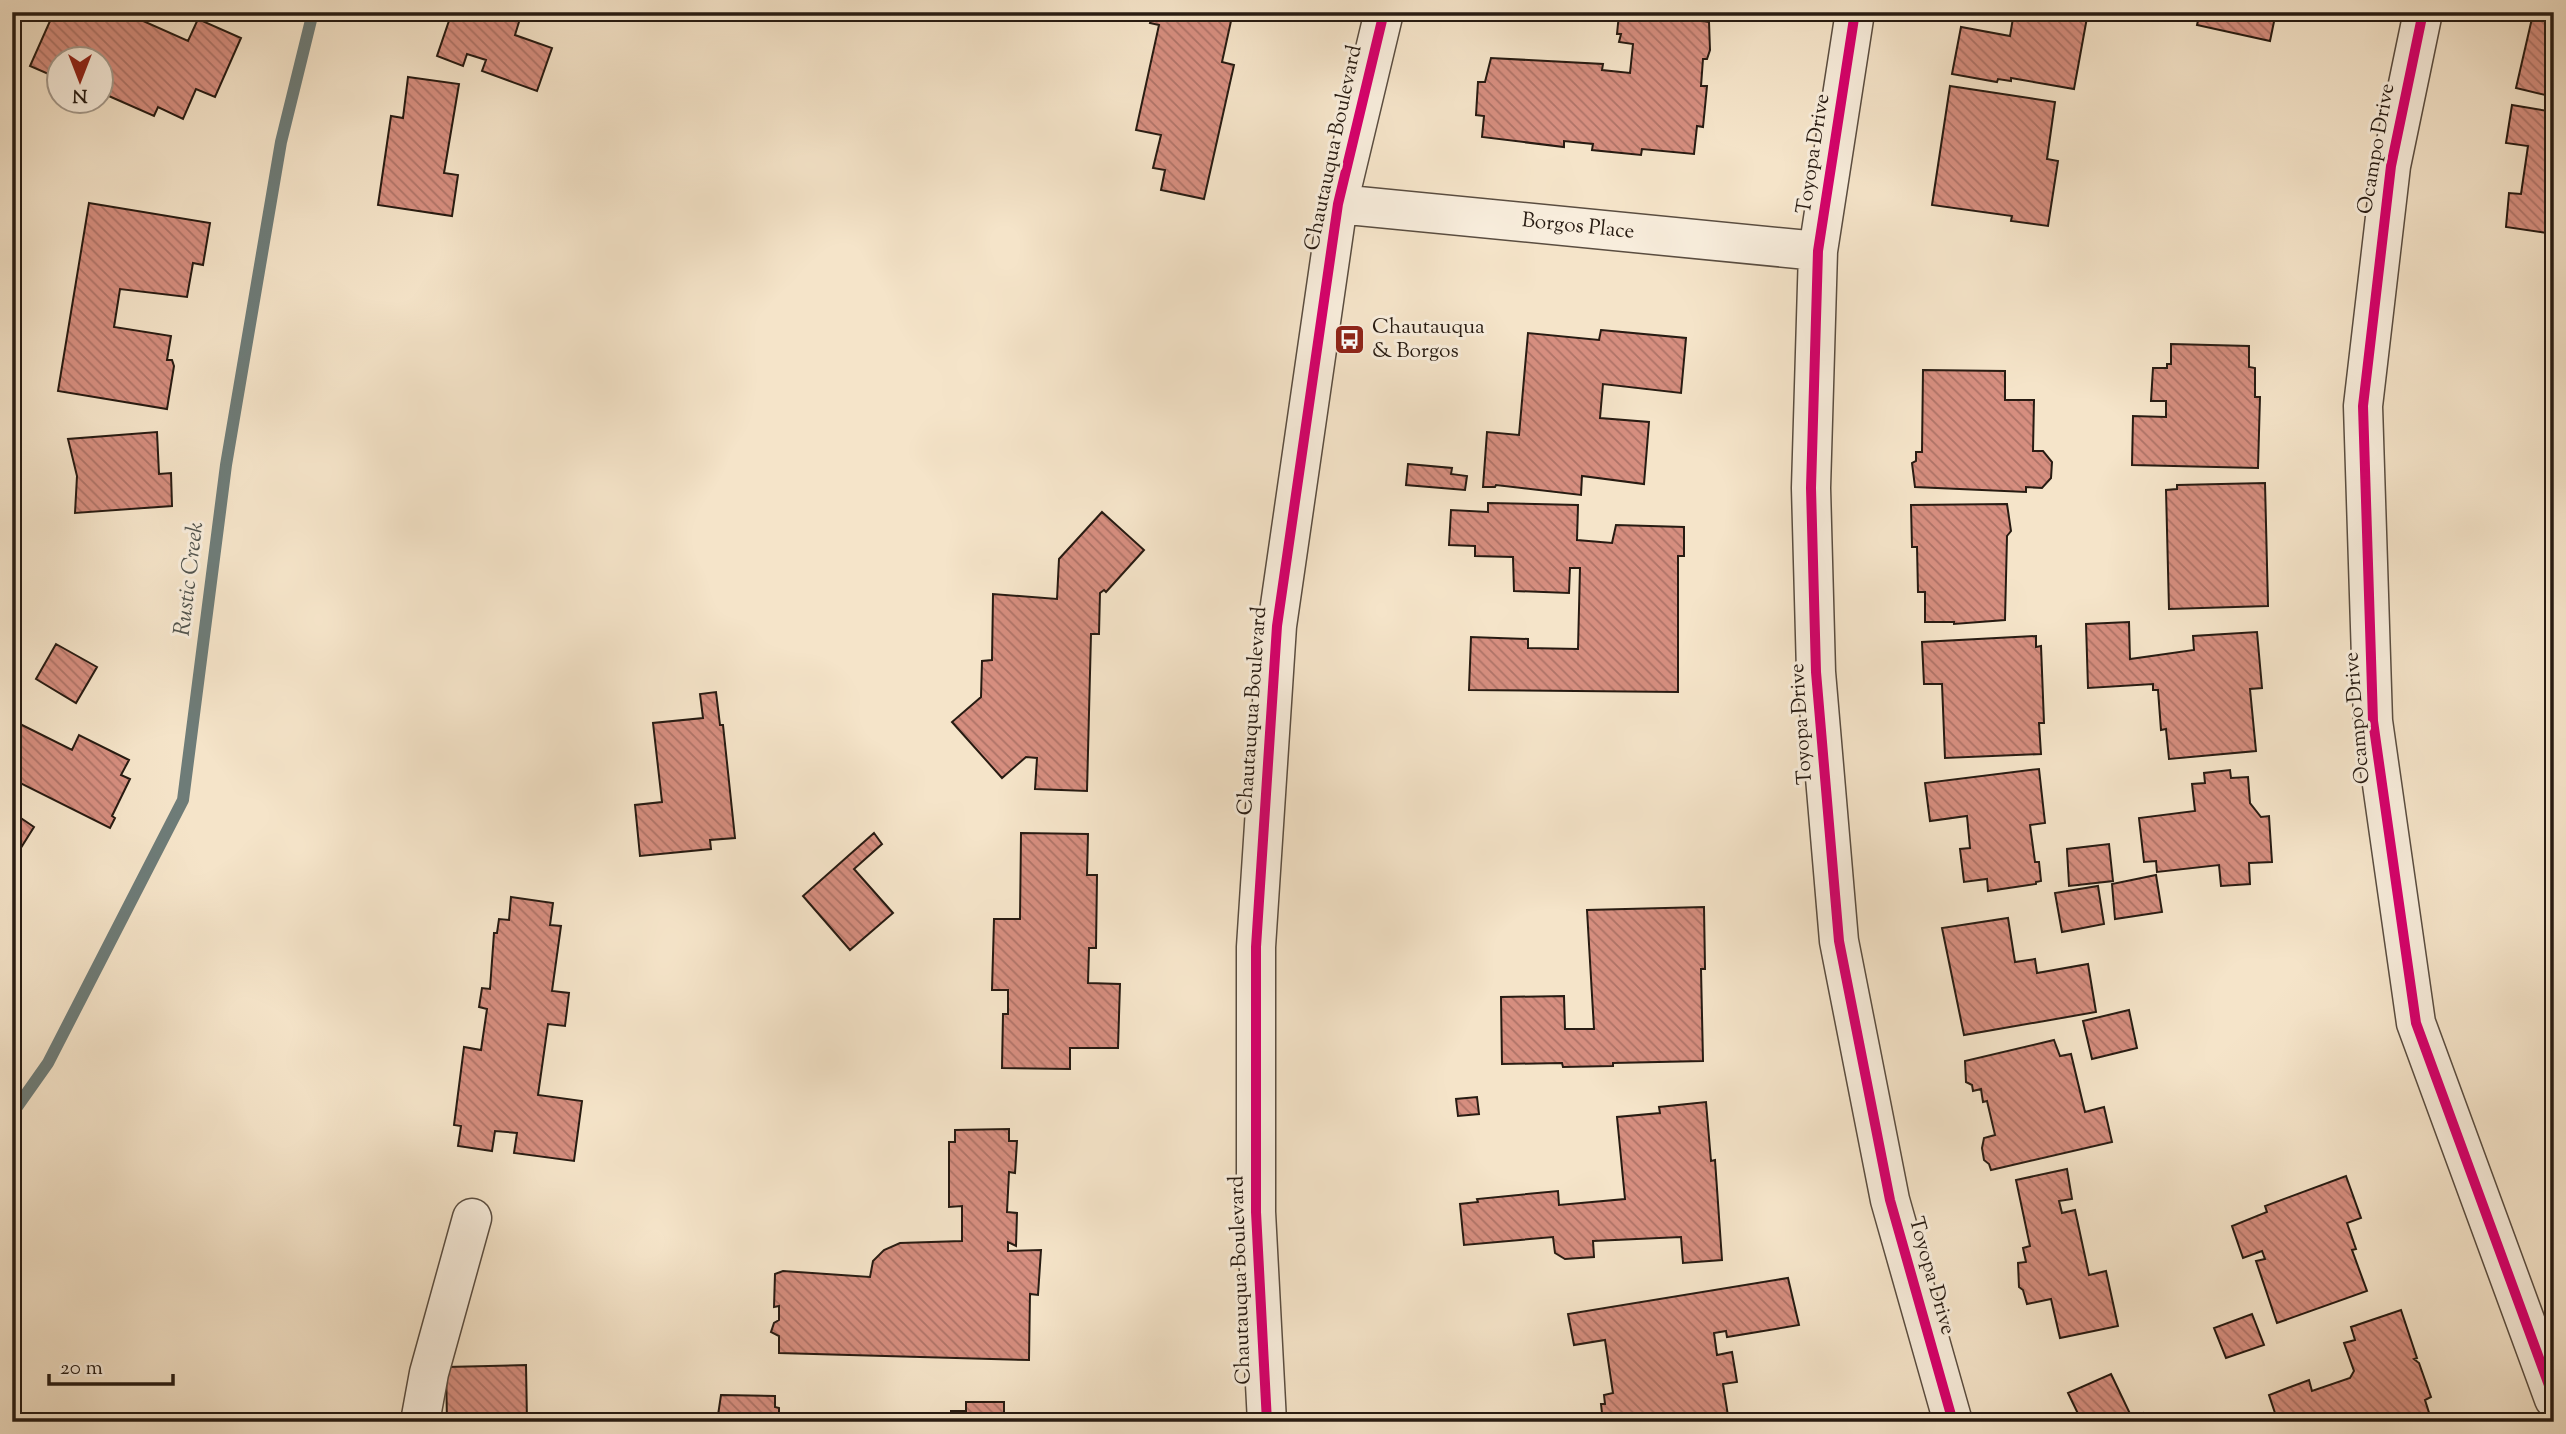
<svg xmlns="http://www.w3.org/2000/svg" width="2566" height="1434" font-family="'Sorts Mill Goudy',serif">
	<defs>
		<pattern id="building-back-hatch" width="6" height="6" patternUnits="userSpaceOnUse" patternTransform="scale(1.75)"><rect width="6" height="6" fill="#d68e7f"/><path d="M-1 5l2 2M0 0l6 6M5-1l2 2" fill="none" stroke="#ae7367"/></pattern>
	</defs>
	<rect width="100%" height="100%" fill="#f5e4c9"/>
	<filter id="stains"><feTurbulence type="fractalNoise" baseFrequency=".00286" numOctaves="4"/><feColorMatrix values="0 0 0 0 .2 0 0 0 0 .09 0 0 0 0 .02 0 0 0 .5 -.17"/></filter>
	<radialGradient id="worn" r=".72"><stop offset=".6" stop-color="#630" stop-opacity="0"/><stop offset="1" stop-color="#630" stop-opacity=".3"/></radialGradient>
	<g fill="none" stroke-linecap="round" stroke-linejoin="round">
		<path stroke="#6e7c78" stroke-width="12" d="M12 1114 48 1063 183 800 226 465 281 142 313 12"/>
	</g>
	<path fill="url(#building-back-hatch)" stroke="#271b12" stroke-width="2" d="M54 12H123L188 41 198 19 241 38 215 97 196 89 183 119 158 107 154 116 102 93V60H60V79L30 66Z
		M452 12H522L515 35 552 48 537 91 482 71 486 60 467 54 463 66 437 56Z
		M1153 12H1233L1222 62 1234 65 1204 199 1161 190 1165 170 1153 168 1161 135 1136 130 1159 25 1150 23Z
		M1623 12H1683L1682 18 1709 22 1710 50 1707 59H1703L1701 86H1707L1703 127 1697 126 1694 154 1642 149 1641 155 1592 150 1593 144 1564 141V147L1482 137 1484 116 1476 115 1478 82H1485L1491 58 1603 64 1602 70 1630 73 1633 44 1619 42 1621 34H1617L1619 14Z
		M2014 12H2088L2074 89 2011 78V81L1998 79 1997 82 1952 74 1961 27 2010 36Z
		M2200 12H2276L2270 41 2197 25Z
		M2539 12H2554V97L2516 88 2533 14Z
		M408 77 459 84 444 173 458 175 452 216 378 205 391 116 403 118Z
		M1950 86 2055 102 2047 159 2058 161 2048 226 2011 221 2012 216 1932 205Z
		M2512 105 2554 112V234L2506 227 2509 193 2521 194 2528 146 2506 143Z
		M89 203 210 223 203 265 193 263 187 297 120 289 114 327 171 336 167 360H172L174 366 167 409 58 391Z
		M1601 330 1686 338 1681 393 1603 384 1600 418 1649 422 1644 484 1582 476 1581 495 1496 485 1495 487H1483L1487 432 1519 435 1528 333 1599 340Z
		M2171 344 2249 346V367L2255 368V397H2260L2258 468 2132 465 2133 416 2166 417V401H2151L2153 368H2167V364H2171Z
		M1923 370 2005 371V400H2034L2033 451H2043L2052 462 2051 478 2042 488 2026 487V492L1915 487 1912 463 1916 461V452H1922Z
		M157 432 159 474 171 473 172 506 75 513 77 476 68 439Z
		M1408 464 1452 468 1451 474 1467 476 1465 490 1406 485Z
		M2265 483 2268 606 2169 609 2166 490 2177 489V485Z
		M1488 503 1578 505 1577 540 1612 543 1616 525 1684 527V556H1678V692L1469 690 1471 637 1528 639V648L1578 649 1580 568H1570L1569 593 1514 591 1513 557 1475 556V546L1449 545 1451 510 1488 512Z
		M2007 504 2011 531 2007 536 2005 620 1954 624V622H1925V592H1918L1917 547H1912L1911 505Z
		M1102 512 1144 550 1106 592 1104 590 1100 593 1099 634H1091L1087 791 1035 789 1037 758 1026 757 1002 778 952 722 981 697 982 661 992 660 993 594 1057 599 1059 559Z
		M2129 622 2130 659 2194 650 2193 636 2257 632 2262 688 2250 689 2256 751 2169 759 2166 729 2161 730 2158 690H2153V684L2088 688 2086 624Z
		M2036 636V647L2041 646 2044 723H2039L2041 754 1945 758 1942 684H1924L1922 642Z
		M56 644 97 667 76 703 36 679Z
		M716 692 720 725H723L735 838 710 840 711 849 640 856 635 805 662 802 653 723 703 718 700 694Z
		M12 720 72 750 79 735 129 760 121 775 130 779 112 816 115 818 110 828 12 779Z
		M2039 769 2045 823 2030 825 2035 862H2039L2041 881 2036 882V884L1988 891 1987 879 1964 882 1960 849 1970 848 1967 816 1930 821 1925 783Z
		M2230 770 2231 778 2248 777 2250 803 2261 817 2269 816 2272 862 2249 863 2250 884 2221 886 2219 865 2157 872 2156 861 2144 862 2139 818 2195 811 2192 784 2205 783 2204 773Z
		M12 812 34 827 12 862Z
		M874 833 882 844 854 869 893 913 850 950 803 896Z
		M1021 833 1088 834 1087 875H1097L1096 948H1089L1088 983 1120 984 1118 1048H1070V1069L1002 1068 1003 1014H1008V990H992L994 919H1020Z
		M2109 844 2113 881 2069 886 2067 849Z
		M2156 875 2162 912 2115 919 2112 884Z
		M2098 886 2104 924 2062 932 2055 893Z
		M511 897 553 903 550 925 561 926 552 991 569 993 565 1026 548 1024 538 1095 582 1101 574 1161 514 1153 517 1133 495 1131 492 1151 458 1146 461 1126 454 1125 464 1047 481 1050 487 1009 479 1007 482 988 490 989 494 933H497L499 919 509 920Z
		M1704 907 1705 969H1701L1703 1061 1613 1063V1066L1563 1067 1562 1063 1502 1064 1501 997 1564 996 1565 1029H1594L1587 910Z
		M2008 918 2015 962 2035 959 2037 973 2088 964 2096 1012 1964 1035 1942 928Z
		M2129 1010 2137 1048 2092 1059 2083 1021Z
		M2054 1040 2060 1056 2071 1054 2085 1112 2104 1107 2112 1142 1991 1170 1989 1164 1984 1160 1982 1148 1984 1138 1995 1135 1987 1101 1983 1102 1981 1089 1973 1091 1972 1085 1966 1082 1965 1061Z
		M1477 1097 1479 1114 1458 1116 1456 1099Z
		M1706 1102 1711 1161 1715 1160 1722 1260 1683 1263 1681 1237 1593 1241 1594 1257 1565 1259 1555 1253 1553 1237 1464 1245 1460 1204 1478 1202 1477 1199 1558 1191 1559 1205 1625 1199 1617 1117 1660 1113 1659 1107Z
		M1009 1129V1141H1017L1015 1173 1009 1172 1007 1212 1017 1213 1016 1246 1008 1242V1251L1041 1250 1038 1295 1030 1294 1029 1360 779 1353V1336L771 1332 774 1323 779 1320V1306L774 1307 775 1274 783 1271 870 1277 873 1261 884 1250 900 1243 962 1241V1206L949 1207V1142H955V1130Z
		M2067 1169 2072 1199 2059 1201 2062 1213 2075 1210 2089 1275 2106 1271 2118 1326 2060 1338 2051 1299 2027 1304 2023 1290 2019 1287 2018 1263 2026 1262 2023 1248 2030 1246 2016 1180Z
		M2346 1176 2361 1218 2347 1223 2356 1249 2352 1250 2367 1291 2277 1323 2256 1261 2265 1259 2262 1251 2243 1258 2232 1226 2267 1212 2265 1206Z
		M1788 1278 1799 1325 1727 1337 1726 1331 1714 1333 1717 1355 1732 1352 1737 1382 1723 1384 1729 1422H1603L1601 1404H1605L1604 1395 1613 1393 1605 1340 1574 1345 1568 1314Z
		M2401 1310 2417 1358 2414 1359 2419 1363 2431 1397 2425 1400 2432 1422H2278L2269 1395 2309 1380 2312 1391 2350 1378 2354 1371 2344 1343 2355 1340 2351 1327Z
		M2252 1314 2264 1345 2226 1358 2214 1328Z
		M526 1365 527 1422H447L446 1367Z
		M2111 1374 2132 1418 2143 1413 2147 1422H2082L2068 1393Z
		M721 1395 775 1396V1407L779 1408V1422H717Z
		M966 1402H1004V1413H1021V1422H951V1411H966Z"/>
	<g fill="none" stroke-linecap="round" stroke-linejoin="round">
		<defs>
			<path id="minor" d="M1855 12 1818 251 1811 488 1816 672 1839 941 1890 1200 1953 1422
				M2423 12 2391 166 2363 406 2373 721 2416 1023 2554 1399
				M1338 204 1818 251
				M420 1422 429 1373 472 1218
				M1267 1422 1256 1212V947L1277 626 1338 204 1384 12"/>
		</defs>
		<use href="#minor" stroke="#5a4d40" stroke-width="41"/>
		<use href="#minor" stroke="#f8eddc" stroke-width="38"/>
		<defs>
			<path id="cycleway" d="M1855 12 1818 251 1811 488 1816 672 1839 941 1890 1200 1953 1422
				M2423 12 2391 166 2363 406 2373 721 2416 1023 2554 1399
				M1267 1422 1256 1212V947L1277 626 1338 204 1384 12"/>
		</defs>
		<use href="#cycleway" stroke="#f8eddc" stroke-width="15"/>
		<use href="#cycleway" stroke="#d6006c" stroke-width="10"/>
	</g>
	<defs>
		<symbol id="bus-square" viewBox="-11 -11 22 22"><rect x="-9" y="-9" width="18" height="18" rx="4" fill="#8f2418" stroke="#f8eddc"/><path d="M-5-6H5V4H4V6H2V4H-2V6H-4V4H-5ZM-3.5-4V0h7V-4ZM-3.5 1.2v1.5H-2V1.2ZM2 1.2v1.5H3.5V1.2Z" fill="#fff"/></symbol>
	</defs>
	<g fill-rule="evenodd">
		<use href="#bus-square" x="1332" y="322" width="35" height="35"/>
	</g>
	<g text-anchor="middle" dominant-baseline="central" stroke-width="6" stroke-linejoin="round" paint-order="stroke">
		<g font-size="21" fill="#271b12" stroke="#f8eddc">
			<text transform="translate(1334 148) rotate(-78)">Chautauqua Boulevard</text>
			<text transform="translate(2377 149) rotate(-80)">Ocampo Drive</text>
			<text transform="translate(1814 154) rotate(-81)">Toyopa Drive</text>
			<text transform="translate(1578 227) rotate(6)">Borgos Place</text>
			<text transform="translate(1253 711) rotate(-86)">Chautauqua Boulevard</text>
			<text transform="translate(2358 718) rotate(-95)">Ocampo Drive</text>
			<text transform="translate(1802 724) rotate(-94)">Toyopa Drive</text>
			<text transform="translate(1931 1276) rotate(74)">Toyopa Drive</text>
			<text transform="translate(1241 1280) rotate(-92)">Chautauqua Boulevard</text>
		</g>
		<g font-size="21" fill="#271b12" stroke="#f8eddc" text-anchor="start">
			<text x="1372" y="328">Chautauqua<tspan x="1372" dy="24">&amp; Borgos</tspan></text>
		</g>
		<g font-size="23" font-style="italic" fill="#51544e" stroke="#f8eddc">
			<text transform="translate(190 579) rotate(-83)">Rustic Creek</text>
		</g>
	</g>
	<rect width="2566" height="1434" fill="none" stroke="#f5e4c9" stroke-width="42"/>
	<rect x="14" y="14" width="2538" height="1406" fill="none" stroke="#271b12" stroke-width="3.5"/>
	<rect x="21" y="21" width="2524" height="1392" fill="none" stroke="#271b12" stroke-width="2"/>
	<g transform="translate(80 80) rotate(180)"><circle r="33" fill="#f8eddc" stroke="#a4998b" stroke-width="2"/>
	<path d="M0-5L12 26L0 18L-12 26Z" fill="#8f2418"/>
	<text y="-10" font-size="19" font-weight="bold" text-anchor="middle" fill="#271b12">N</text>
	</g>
	<path d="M49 1374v10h124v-10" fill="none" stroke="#271b12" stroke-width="3.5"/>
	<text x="60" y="1374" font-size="21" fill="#271b12" stroke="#f8eddc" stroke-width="5" paint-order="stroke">20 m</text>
	<rect width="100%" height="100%" filter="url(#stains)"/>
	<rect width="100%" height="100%" fill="url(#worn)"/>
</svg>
